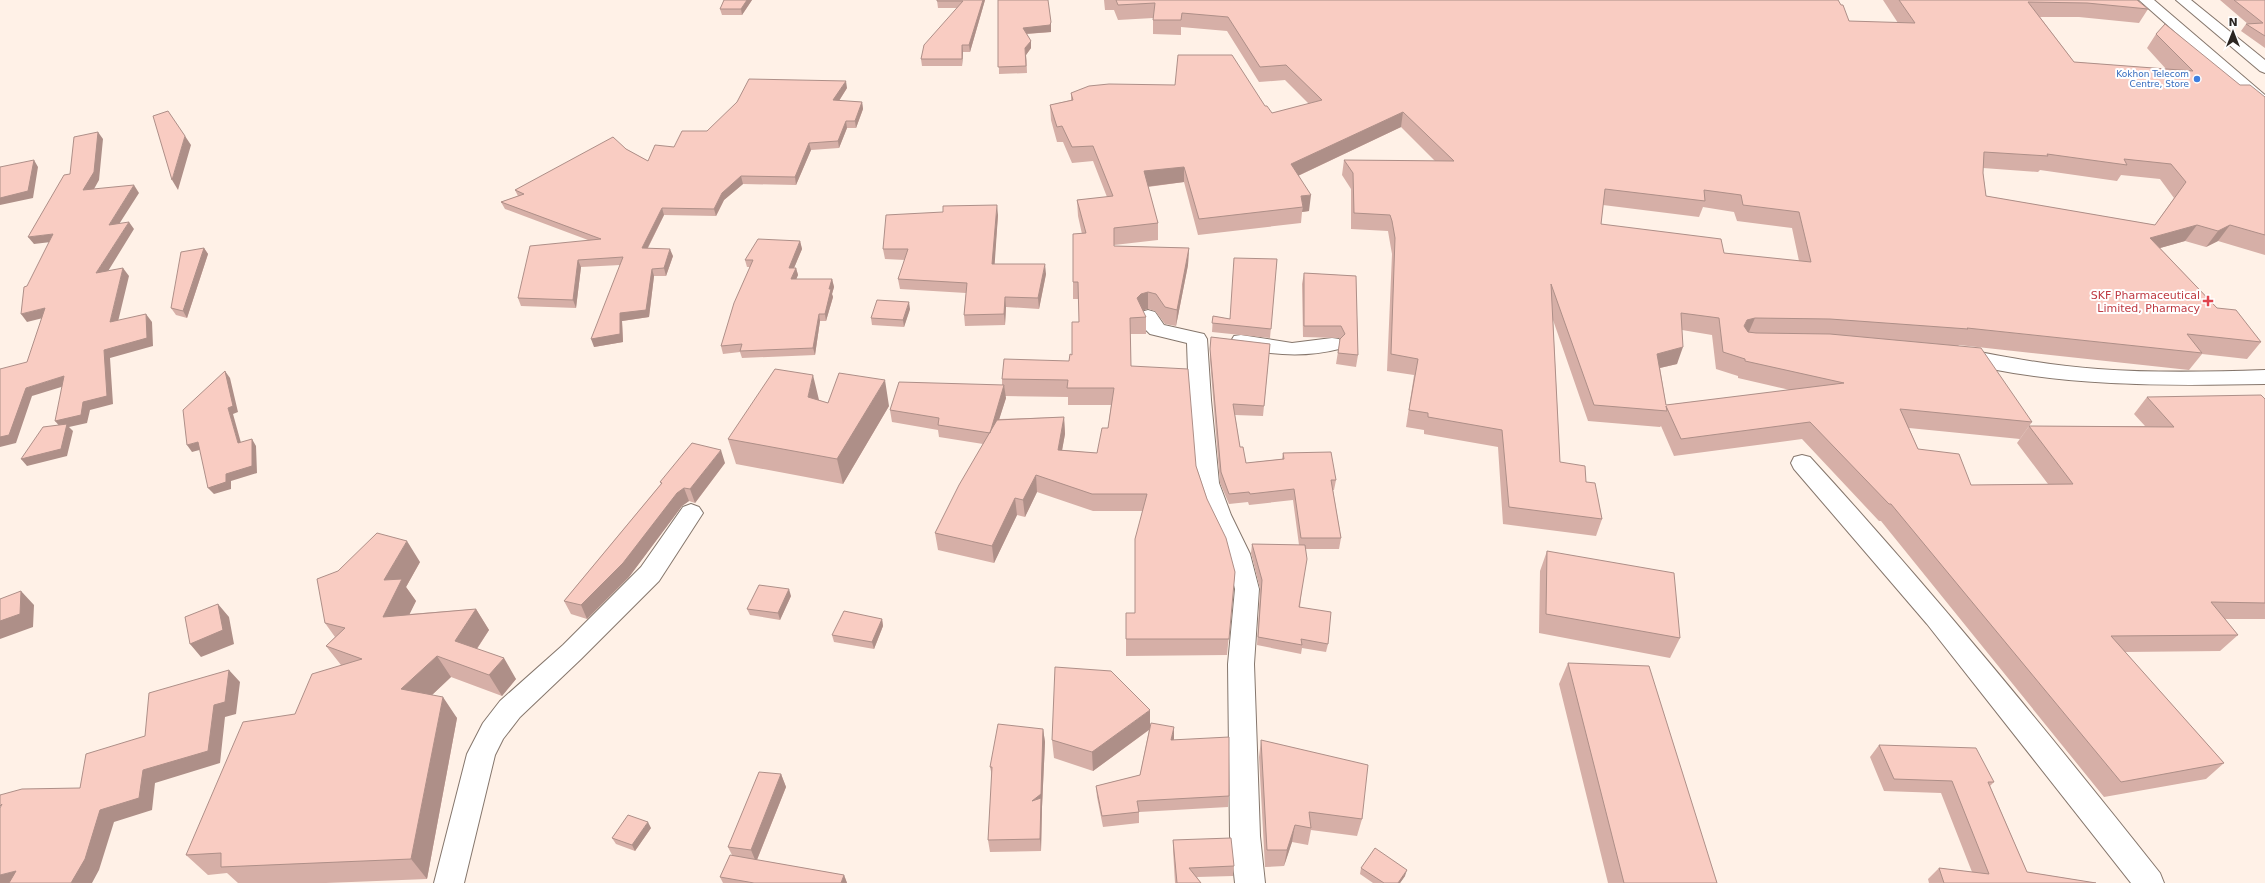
<svg xmlns="http://www.w3.org/2000/svg" width="2265" height="883" font-family="'DejaVu Sans',sans-serif">
	<rect width="100%" height="100%" fill="#fff1e7"/>
	<g fill="none" stroke-linecap="round" stroke-linejoin="round">
		<defs>
			<path id="minor" d="M1148 310 1155 312 1164 325 1204 334 1207 339 1211 400 1219 483 1231 515 1250 554 1259 589 1254 664 1260 836 1265 883H1235L1230 836 1228 664 1235 589 1226 554 1207 515 1197 483 1189 400 1187 343 1150 334 1143 327 1138 316 1141 312Z
				M1241 335 1292 343 1332 338 1339 339 1342 344 1339 349C1304 358 1268 355 1234 346L1231 341 1234 336Z
				M1959 348C2005 357 2051 366 2098 369 2153 373 2209 372 2265 370V384C2160 386 2054 387 1952 360L1949 355 1952 350Z
				M1802 455 1810 457C1933 591 2047 731 2160 873L2164 883H2131L1927 624 1794 469 1791 463 1794 457Z
				M691 504 699 507 703 513 659 581 581 659 520 717 503 739 495 755 464 883H434L467 754 483 723 500 701 563 645 641 567 683 507Z"/>
			<path id="highway" d="M2139 0H2154L2265 95V108L2259 106Z
				M2176 0H2191L2265 60V73L2260 71Z"/>
		</defs>
		<use href="#minor" stroke="#85766c" stroke-width="2"/>
		<use href="#highway" stroke="#85766c" stroke-width="2"/>
		<use href="#minor" fill="#fff" fill-rule="evenodd"/>
		<use href="#highway" fill="#fff" fill-rule="evenodd"/>
	</g>
	<path fill="#d6afa7" fill-rule="evenodd" d="M724 0H752L742 15H722L720 9Z
		M937 0H985L970 52H963L962 66H922L921 59 957 8H938Z
		M998 0 1051 29V32L1027 34 1031 48 1026 55 1027 73 999 74Z
		M1104 0H1838L1849 21 1898 23 1883 0H2137L2148 9 2139 23 2079 17H2040L2074 62 2166 69 2147 48 2156 34 2240 85 2265 97V255L2218 241 2206 247 2185 241 2160 248 2217 308 2261 342 2247 359 2202 354 2189 370 1959 345 1958 346 2032 422 2020 439 1909 428 1918 449 1971 485 2048 484 2017 443 2029 426H2145L2134 414 2147 397 2265 399V619H2225L2238 635 2220 651 2125 652 2224 763 2206 779 2104 797 1881 521H1879L1802 439 1674 456 1661 426 1660 427 1588 421 1553 320 1560 462 1586 482 1602 519 1596 536 1503 524 1498 447 1424 434V430L1406 427 1414 375 1387 371 1392 254 1389 237 1388 231 1351 229V189L1342 175 1344 160 1435 161 1401 127 1298 176 1309 211 1302 212 1301 223 1198 235 1184 182 1148 187 1158 223V240L1114 245V246L1189 248 1188 265 1176 326 1165 324 1155 311 1148 309 1142 310 1146 317V334H1130L1131 366 1196 466 1207 499 1235 572 1227 655 1126 656V613H1135L1143 511H1093L1037 492 1025 517 1017 515 994 563 938 550 935 533 983 444 939 437 938 430 892 422 890 410 1002 385V379L1069 361 1072 355 1079 322V299H1073V282L1082 234 1078 216 1077 200 1107 197 1093 161 1072 163 1063 142H1057L1051 120 1050 105 1071 100V93L1265 106 1272 113 1309 104 1285 80 1259 82 1227 31 1181 27V35L1153 34V18L1118 20 1114 10H1105ZM1983 168 2038 172 2040 170 2117 181 2121 175 2160 179 2174 198 2155 225 1986 196 1983 173ZM1603 205 1699 217 1703 207 1734 212 1737 221 1792 228 1799 261 1724 253 1601 224ZM1682 330 1712 335 1716 369 1738 376V378L1790 390 1666 405 1660 368 1677 364ZM1005 396 1068 397V405H1111L1108 428 1097 453 1062 450 1065 434 1064 417 999 419 1006 398Z
		M2220 0H2265V48L2241 31 2246 24H2248Z
		M847 88 839 101 862 102 863 109 856 128H847L839 148 811 150 796 185 743 184 724 200 716 216 664 215 648 248 673 256 666 276H654L649 317 622 321 623 342 594 347 620 265 581 267 576 308 521 306 518 298 588 240 505 209 501 202 518 196 515 190 626 149 648 161 674 147 707 131Z
		M998 215 994 264 1046 274 1039 309 1006 307 1005 325 965 326 964 315 966 293 900 289 898 279 905 260 885 259 883 249Z
		M800 241 802 249 794 268H796L798 275 796 279H832L834 287 832 294 833 297 826 321H820L815 355 742 358 740 352 723 354 721 346 750 267H747L745 260Z
		M204 248 208 254 187 318 176 315 171 308Z
		M1277 259 1270 338 1212 332 1213 316 1230 319Z
		M1304 273 1356 276 1358 355 1356 367 1336 364 1340 339 1339 338 1303 337 1302 284Z
		M910 309 904 327 872 325 871 318Z
		M1211 337 1270 344 1263 416 1235 415 1240 447 1246 463 1282 459 1283 453 1336 480 1334 490H1333L1341 538 1339 549H1306L1300 607 1328 644 1326 652 1302 648 1301 654 1257 645 1260 589 1251 553 1252 544 1299 545 1293 500 1249 505 1248 502 1229 504 1220 483 1210 360Z
		M819 400 828 403 889 406 843 484 736 464 728 439Z
		M725 463 695 503 689 501 682 506 629 577 587 619 571 614 564 601 661 484 660 482Z
		M1547 551 1680 638 1670 658 1539 633 1540 571Z
		M420 562 406 587 416 601 409 614 476 609 489 630 477 649 516 679 502 696 451 677 432 695 457 718 427 879 326 883H238L227 873 208 875 186 855 295 714 341 665 326 646 335 637 325 623 338 571Z
		M791 596 780 620 750 615 747 609Z
		M882 619 883 626 874 649 834 642 832 635Z
		M1568 663 1717 883H1608L1559 684Z
		M1150 727 1173 740 1229 796 1228 807 1139 812V823L1103 827 1097 797 1096 786 1140 775 1149 730 1093 771 1054 758 1052 740Z
		M1043 729 1045 742 1042 807 1041 851 990 852 988 840 992 776 990 767Z
		M1261 740 1362 819 1357 836 1311 830 1308 845 1292 842 1284 866 1265 867 1259 757Z
		M1879 745 1994 782 1990 786 2027 872 2096 883H1929L1928 879 1939 868 1972 872 1941 793 1884 791 1870 757Z
		M781 774 786 787 757 860 844 875 847 883H723L720 877 732 855 728 847Z
		M651 828 635 851 616 844 612 838Z
		M1173 840 1234 866 1233 876 1197 877 1201 883H1175L1173 850Z
		M1361 868 1405 876 1400 883H1373L1360 874Z"/>
	<path fill="#ae8f88" d="M747 0H752L742 15 741 9Z
		M983 0H985L970 52 969 45Z
		M1051 22V32L1023 34V28Z
		M1031 41V48L1026 55 1027 73 1025 48Z
		M962 45 963 52 962 66Z
		M846 81 847 88 835 107 833 100Z
		M862 102 863 109 856 128 855 121Z
		M1403 112 1401 127 1289 180 1291 164Z
		M846 121 847 128 839 148 838 141Z
		M98 132 103 139 99 180 89 198 83 190Z
		M185 136 191 145 178 190 172 180Z
		M809 143 811 150 796 185 795 177Z
		M34 160 38 167 33 198 0 205V198Z
		M1184 167V182L1144 187V171Z
		M741 176 743 184 724 200 716 216 714 209 722 193Z
		M134 185 139 193 114 232 109 225Z
		M1311 195 1309 211 1302 212 1303 207 1301 196Z
		M997 205 998 215 994 274 992 264Z
		M662 208 664 215 644 255 642 248Z
		M129 222 134 229 102 281 96 273Z
		M2197 225 2185 241 2139 254 2150 238Z
		M2230 225 2218 241 2206 247 2218 231Z
		M53 234 59 241 34 244 28 237Z
		M800 241 802 249 791 275 789 268Z
		M204 248 208 254 187 318 183 311Z
		M1189 248 1188 265 1176 326 1177 310Z
		M670 249 673 256 666 276 664 268Z
		M578 260 581 267 576 308 573 300Z
		M1045 264 1046 274 1039 309 1038 298Z
		M123 268 129 276 116 330 110 322Z
		M796 268 798 275 793 287 791 279Z
		M652 269 654 276 649 317 622 321 623 342 594 347 591 339 620 313Z
		M832 279 834 287 832 294 833 297 826 321 825 314 829 289Z
		M1148 292V309L1141 311 1137 298 1141 294Z
		M1005 297 1006 307 1005 325 1004 314Z
		M909 302 910 309 904 327 903 320Z
		M45 308 51 316 27 322 21 314Z
		M146 314 152 322 153 346 110 358 113 404 90 410 87 423 69 427 73 431 67 456 27 466 21 459 62 429 55 421 83 402 104 350Z
		M819 314 820 321 815 355 813 348Z
		M1755 318 1748 334 1740 336 1747 320Z
		M1683 347 1677 364 1651 370 1657 354Z
		M225 371 230 378 238 412 233 414 243 450 238 443 228 408Z
		M813 375 819 400 814 422 808 397Z
		M64 376 71 384 32 396 16 443 0 447V437L26 388Z
		M885 380 889 406 843 484 837 459Z
		M1004 385 1006 398 991 445 990 433Z
		M1064 417 1065 434 1059 467 1058 450Z
		M252 439 256 446 257 473 231 481V489L214 494 208 488Z
		M198 442 203 449 192 452 187 445Z
		M721 450 725 463 695 503 690 489Z
		M1036 475 1037 492 1025 517 1023 500Z
		M684 488 689 501 682 506 629 577 587 619 581 605 677 493Z
		M1015 498 1017 515 994 563 992 546Z
		M407 541 420 562 406 587 416 601 398 638 383 617 384 580Z
		M789 589 791 596 780 620 778 613Z
		M21 591 34 605 33 627 0 639V621Z
		M218 604 229 617 234 644 201 657 190 644Z
		M476 609 489 630 468 662 455 641Z
		M882 619 883 626 874 649 872 642Z
		M437 656 451 677 416 710 401 689Z
		M504 658 516 679 502 696 489 675Z
		M229 670 240 682 236 714 225 717 220 763 155 783 152 810 114 822 99 870 92 883H71L100 810 214 705Z
		M443 697 457 718 427 879 411 859Z
		M1150 710V729L1093 771 1092 752Z
		M1174 727V739L1171 752V740Z
		M1043 729 1045 742 1042 807 1041 851 1040 839 1032 801Z
		M781 774 786 787 756 862 751 850Z
		M648 822 651 828 635 851 632 845Z
		M1295 825 1292 842 1284 866 1287 850Z
		M1407 870 1405 876 1400 883H1398Z
		M16 871 31 883H0V875Z
		M844 875 847 883H841Z"/>
	<path fill="#f9ccc2" stroke="#ae8f88" fill-rule="evenodd" d="M724 0H747L741 9H720Z
		M937 0H983L969 45H962V59H921L924 45 963 1H937Z
		M998 0H1048L1051 22 1050 25 1023 28 1031 41 1025 48 1026 66 998 67Z
		M1116 0H1838L1841 5H1843L1849 21 1915 23 1899 0H2137L2148 9 2087 3 2028 2 2074 62 2193 71 2156 34 2165 24 2240 85H2250L2265 97V235L2230 225 2218 231 2197 225 2150 238 2217 308 2236 310 2261 342 2187 334 2202 353 1967 328 1968 329 1830 319 1755 318 1747 320 1744 326 1748 332 1756 333 1830 334 1981 348 2032 422 1900 409 1918 449 1959 454 1971 485 2073 484 2029 426 2174 427 2147 397 2261 395 2265 399V603L2211 602 2238 635 2111 636 2224 763 2121 782 1891 504H1889L1810 422 1681 439 1666 406 1667 411 1594 405 1551 284 1560 462 1585 466 1586 482 1595 483 1602 519 1509 507 1502 430 1428 417V413L1409 410 1418 359 1391 354 1395 238 1392 221 1390 215 1354 213 1353 173 1344 160 1454 161 1403 112 1291 164 1311 195 1301 196 1303 207 1199 219 1184 167 1144 171 1158 223 1114 228V246L1189 248 1177 310 1165 307 1156 294 1148 292 1141 294 1137 298 1146 317 1130 318 1131 366 1188 369 1196 466 1207 499 1226 538 1235 572 1229 639H1126V613H1135V539L1147 494H1092L1036 475 1023 500 1015 498 992 546 935 533 959 485 997 420 1064 417 1058 450 1097 453 1102 428H1108L1114 388H1067L1068 380 1002 379 1004 359 1069 361 1070 354 1072 355V322H1079L1078 282H1073V234L1086 233 1077 200 1113 196 1093 146 1072 147 1062 126 1057 127 1050 105 1073 100 1071 93 1089 86 1109 84 1175 85 1178 55H1232L1265 106H1267L1272 113 1322 100 1286 65 1260 67 1228 17 1182 13 1181 20H1153L1155 3 1118 5ZM1984 152 2048 156 2047 154 2127 165 2124 159 2171 164 2186 182 2155 225 1986 196 1983 173ZM1605 189 1705 201 1704 190 1741 195 1743 205 1799 212 1811 262 1724 253 1721 239 1601 224ZM1681 313 1719 318 1723 352 1745 359V361L1844 383 1666 405 1657 354 1683 347Z
		M2234 0H2265V36L2246 24 2263 23Z
		M749 79 846 81 833 100 862 102 855 121H846L838 141 809 143 795 177 741 176 722 193 714 209 662 208 642 248 670 249 664 268 652 269 646 310 620 313V334L591 339 623 257 578 260 573 300 518 298 530 246 601 239 501 202 524 194 515 190 613 137 626 149 648 161 655 145 674 147 682 131H707L737 102Z
		M168 111 185 136 172 180 153 116Z
		M98 132 94 172 83 190 134 185 109 225 129 222 96 273 123 268 110 322 146 314 147 338 104 350 107 396 83 402 81 415 55 421 64 376 26 388 9 435 0 437V369L27 362 45 308 21 314 24 287 27 286 53 234 28 237 64 175 70 174 74 137Z
		M34 160 28 191 0 198V167Z
		M997 205 992 264H1045L1038 298 1005 297 1004 314 964 315 967 283 898 279 908 249H883L886 215 943 212V206Z
		M758 239 800 241 789 268H796L791 279H832L829 289H831L825 314H819L813 348 740 351 742 344 721 346 734 303 753 260H745Z
		M204 248 183 311 171 308 181 252Z
		M1234 258 1277 259 1271 329 1212 323 1213 316 1230 319Z
		M1304 273 1356 276 1358 355 1338 353 1340 339 1345 334 1341 326H1304Z
		M877 300 909 302 903 320 871 318Z
		M1211 337 1270 344 1264 406 1233 404 1240 447H1243L1246 463 1284 459 1283 453 1331 452 1336 480H1331L1341 538H1301L1294 489 1250 494 1249 492 1229 494 1221 472 1210 349Z
		M775 369 813 375 808 397 828 403 839 373 885 380 837 459 728 439Z
		M225 371 233 406 228 408 238 443 252 439V466L226 474V482L208 488 198 442 187 445 183 410Z
		M899 382 1004 385 990 433 938 425 939 418 890 410Z
		M67 424 61 449 21 459 43 427Z
		M692 443 721 450 690 489 684 488 677 493 623 563 581 605 564 601 662 483 660 482Z
		M377 533 407 541 384 580 402 579 383 617 476 609 455 641 504 658 489 675 437 656 401 689 443 697 411 859 221 867V853L186 855 243 722 295 714 312 674 362 659 326 646 345 628 325 623 317 579 338 571Z
		M1252 544 1305 545 1307 559 1299 607 1331 612 1328 644 1301 639 1302 645 1258 637 1262 580Z
		M1547 551 1674 573 1680 638 1546 614Z
		M759 585 789 589 778 613 747 609Z
		M21 591 20 614 0 621V599Z
		M218 604 223 630 190 644 185 617Z
		M844 611 882 619 872 642 832 635Z
		M1568 663 1649 666 1717 883H1624Z
		M1055 667 1111 671 1150 710 1092 752 1052 740Z
		M229 670 225 702 214 705 208 751 143 770 139 798 100 810 85 859 71 883H9L16 871 0 875V808L2 804 0 806V795L22 789 80 788 86 754 145 736 149 693Z
		M1151 723 1174 727 1171 740 1229 737V796L1137 801 1139 812 1102 816 1096 786 1140 775Z
		M998 724 1043 729 1041 794 1032 801 1041 798 1040 839 988 840 992 767H990Z
		M1261 740 1368 765 1362 819 1309 812 1311 828 1295 825 1287 850H1267Z
		M1879 745 1976 748 1994 782H1988L2027 872 2096 883H1944L1939 868 1989 874 1952 781 1894 779Z
		M759 772 781 774 751 850 728 847Z
		M628 815 648 822 632 845 612 838Z
		M1231 838 1234 866 1189 868 1201 883H1177L1173 840Z
		M1375 848 1407 870 1398 883H1384L1361 868Z
		M730 855 844 875 841 883H754L720 877Z"/>
	<circle fill="#3f7fe0" stroke="#fff" stroke-width="1.5" cx="2197" cy="79" r="4"/>
	<path fill="#e0444e" stroke="#fff" stroke-width="1.5" d="M2206 295h4v4h4v4h-4v4h-4v-4h-4v-4h4z"/>
	<g text-anchor="middle" dominant-baseline="central" stroke-width="4" stroke-linejoin="round" paint-order="stroke">
		<g font-size="9" fill="#366cbe" stroke="#fff" text-anchor="end">
			<text x="2189" y="74">Kokhon Telecom<tspan x="2189" dy="10">Centre, Store</tspan></text>
		</g>
		<g font-size="11" fill="#be3a42" stroke="#fff" text-anchor="end">
			<text x="2200" y="295">SKF Pharmaceutical<tspan x="2200" dy="13">Limited, Pharmacy</tspan></text>
		</g>
	</g>
	<g transform="translate(2233 32)" stroke="#ffffff" stroke-width="3" paint-order="stroke">
	<path d="M0-3L7 15L0 10L-7 15Z" fill="#2b2521"/>
	<text y="-6" font-size="11" font-weight="bold" text-anchor="middle" fill="#2b2521">N</text>
	</g>
</svg>
